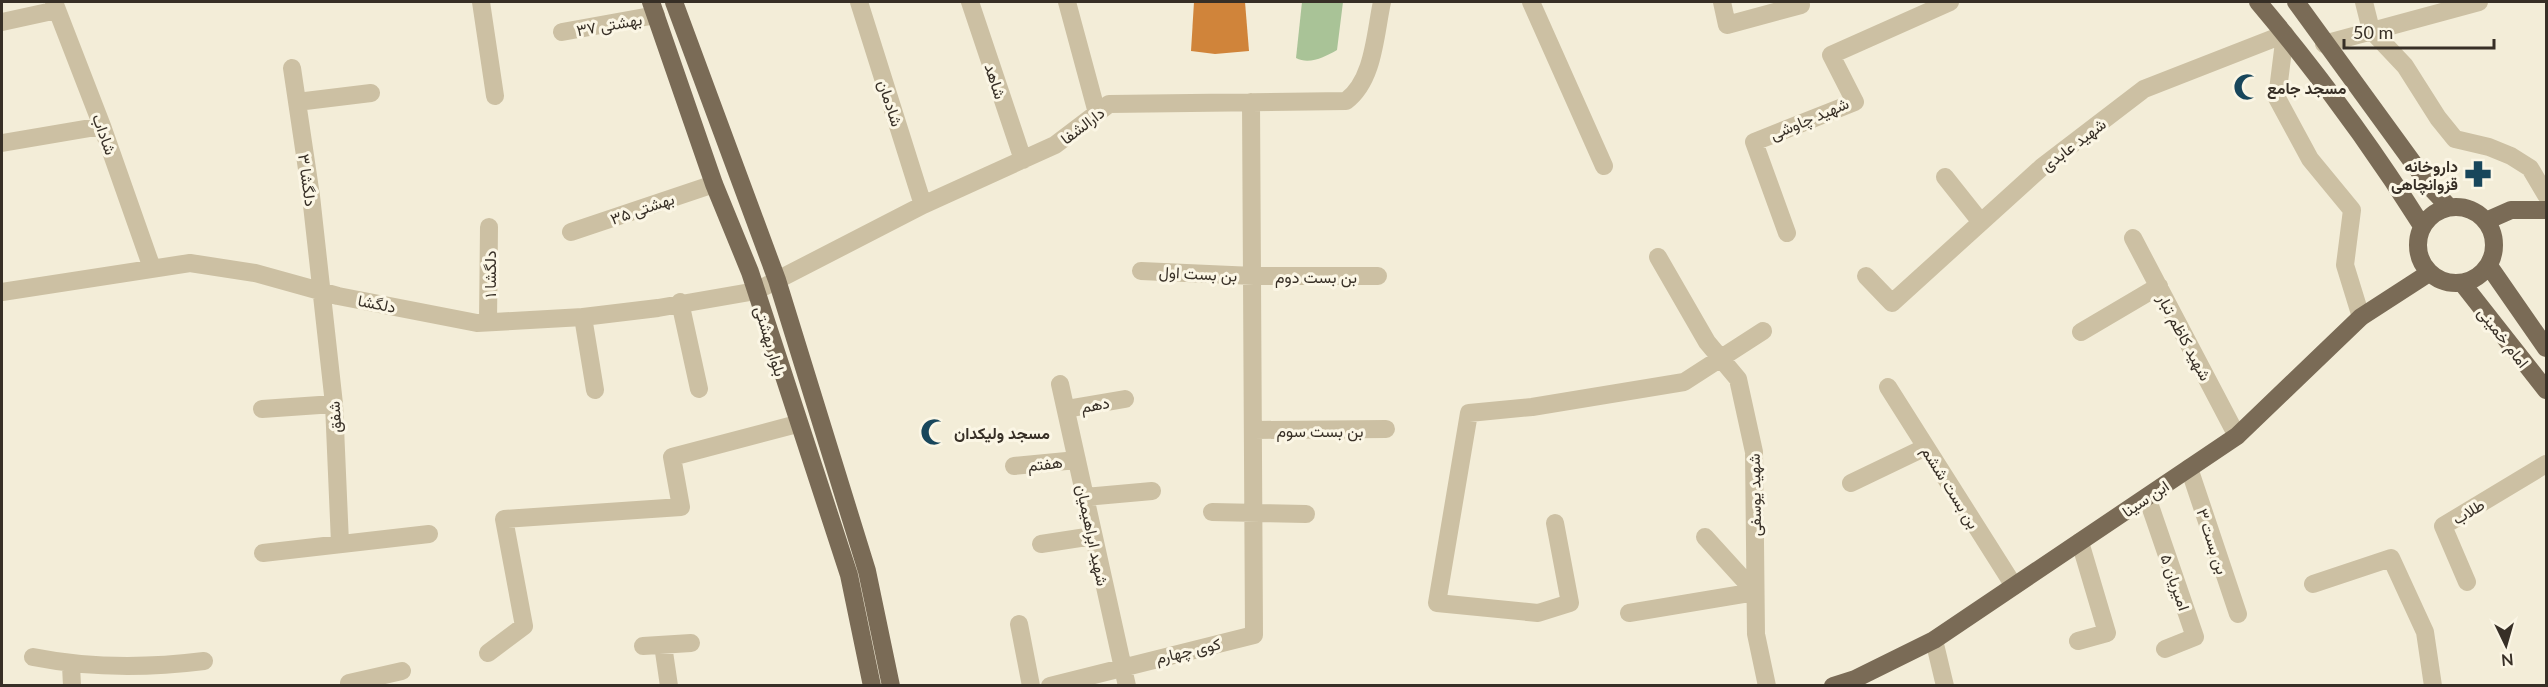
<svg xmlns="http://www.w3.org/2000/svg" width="2548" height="687" font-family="Lato,Vazirmatn,sans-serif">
	<rect width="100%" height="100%" fill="#f3edd8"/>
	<path fill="#a9c397" d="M1302 2H1343L1337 50C1325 57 1309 65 1296 58Z"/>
	<path fill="#d0843a" d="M1194 2H1245L1249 51 1215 54 1191 51Z"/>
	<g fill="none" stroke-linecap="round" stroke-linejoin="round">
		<path stroke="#ccc0a3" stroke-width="18" d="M54 2 102 126 152 268
			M481 2 495 96
			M859 2 923 205
			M970 2 1023 160
			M1067 2 1097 113
			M1531 2 1604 166
			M1722 2 1727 25 1801 5
			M2364 2 2371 30 2405 66 2438 118 2455 139 2489 147 2511 156 2530 168 2546 195
			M2 22 57 10
			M562 32 656 15
			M2324 44 2479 2
			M292 68 311 196 334 404 340 543
			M297 102 371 93
			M2 143 102 126
			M1945 177 1980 221
			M571 232 714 184
			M1787 233 1754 142 1855 102 1831 55 1950 2
			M2133 238 2237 436
			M1658 257 1707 342 1738 379 1754 452 1756 634 1767 686
			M1141 271 1254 276H1378
			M1866 276 1892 303 2042 167 2144 89 2285 34 2277 98 2310 159 2352 210 2345 265 2361 317
			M2 292 190 263 255 273 338 296 477 323 583 317 658 308 756 291 923 205 1055 145 1109 104 1346 101C1374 80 1375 34 1382 2
			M680 302 699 389
			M583 317 595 390
			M488 322 489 227
			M2081 332 2159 286
			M1060 384 1127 686
			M1888 387 2014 586
			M262 409 334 404
			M1066 409 1125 399
			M1254 430 1386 429
			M1014 466 1077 460
			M2189 468 2238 614
			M1851 483 1926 447
			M1085 497 1152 491
			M2147 497 2195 637 2165 649
			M1212 512 1306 514
			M1555 523 1570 603 1538 613 1437 603 1469 413 1532 407 1684 382 1763 331
			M1041 544 1093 536
			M263 553 429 534
			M2467 582 2443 526 2546 464
			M2313 584 2391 558 2425 632 2433 686
			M1629 613 1755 592 1705 537
			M1019 624 1031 686
			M1934 640 1945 686
			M2078 641 2107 633 2080 542
			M663 645 669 686
			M643 646 691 643
			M488 653 524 626 504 519 681 507 672 457 797 424
			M33 657C88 668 148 668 204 661
			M71 665 72 686
			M350 686 349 683 402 671
			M1050 686 1254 635 1251 102"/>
		<path stroke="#7a6b56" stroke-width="18" d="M651 2 714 184 750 272 849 575 872 686
			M674 2 777 280 867 571 891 686
			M2258 2C2317 72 2373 148 2422 226
			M2296 2 2432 189 2449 207
			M2418 245a38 38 0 1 1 76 0a38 38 0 1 1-76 0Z
			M2486 221 2511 210H2546
			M2489 266 2546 348
			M2462 283 2546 390
			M1833 686 1855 679 1934 640 2237 436 2361 317 2429 273"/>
	</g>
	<defs>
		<symbol id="mosque-bare" viewBox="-9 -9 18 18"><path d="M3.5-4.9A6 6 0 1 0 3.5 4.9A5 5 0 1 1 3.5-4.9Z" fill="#18465b" stroke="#fbf6e5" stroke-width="2.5" paint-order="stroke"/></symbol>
		<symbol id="pharmacy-bare" viewBox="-9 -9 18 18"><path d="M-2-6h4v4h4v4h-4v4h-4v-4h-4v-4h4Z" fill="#18465b" stroke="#fbf6e5" stroke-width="2.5" paint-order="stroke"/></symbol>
	</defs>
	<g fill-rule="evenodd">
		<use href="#mosque-bare" x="2228" y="68" width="38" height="38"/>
		<use href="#pharmacy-bare" x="2459" y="155" width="38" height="38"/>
		<use href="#mosque-bare" x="915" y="413" width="38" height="38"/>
	</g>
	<g text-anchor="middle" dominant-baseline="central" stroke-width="6" stroke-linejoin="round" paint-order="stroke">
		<g font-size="16" fill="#372f26" stroke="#fbf6e5">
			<text transform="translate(609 24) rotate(-10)">بهشتی ٣٧</text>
			<text transform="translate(996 81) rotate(72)">شاهد</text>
			<text transform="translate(891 103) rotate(72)">شادمان</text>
			<text transform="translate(1809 118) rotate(-23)">شهید چاوشی</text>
			<text transform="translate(1082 125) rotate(-37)">دارالشفا</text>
			<text transform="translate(105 134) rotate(70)">شاداب</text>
			<text transform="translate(2073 144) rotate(-37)">شهید عابدی</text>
			<text transform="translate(308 180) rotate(82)">دلگشا ۳</text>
			<text transform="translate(642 208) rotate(-19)">بهشتی ۳۵</text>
			<text transform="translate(1198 273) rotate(3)">بن بست اول</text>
			<text transform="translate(489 274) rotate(-90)">دلگشا ۱</text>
			<text x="1316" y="276">بن بست دوم</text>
			<text transform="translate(377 303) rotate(11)">دلگشا</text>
			<text transform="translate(2185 337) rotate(62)">شهید کاظم تبار</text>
			<text transform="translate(2504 337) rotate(52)">امام خمینی</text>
			<text transform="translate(771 341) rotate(73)">بلوار بهشتی</text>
			<text transform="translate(1095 404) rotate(-10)">دهم</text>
			<text transform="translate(334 417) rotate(-93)">شفق</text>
			<text x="1320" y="430">بن بست سوم</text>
			<text transform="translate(1045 463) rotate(-6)">هفتم</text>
			<text transform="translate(1951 487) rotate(58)">بن بست ششم</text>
			<text transform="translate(1754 495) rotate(-91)">شهید یوسفی</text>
			<text transform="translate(2145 498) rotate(-34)">ابن سینا</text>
			<text transform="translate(2468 511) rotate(-31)">طلاب</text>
			<text transform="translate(1093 535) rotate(78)">شهید ابراهیمیان</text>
			<text transform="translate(2213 541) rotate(72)">بن بست ۳</text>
			<text transform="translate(2176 582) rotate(71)">امیریان ۵</text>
			<text transform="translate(1188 650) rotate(-13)">کوی چهارم</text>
		</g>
		<g font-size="16" font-weight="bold" fill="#372f26" stroke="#fbf6e5" text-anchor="start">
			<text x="2267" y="87">مسجد جامع</text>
			<text x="2458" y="165" text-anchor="end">داروخانه<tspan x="2458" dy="18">قزوانچاهی</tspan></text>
			<text x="954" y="432">مسجد ولیکدان</text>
		</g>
	</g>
	<rect width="2548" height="687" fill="none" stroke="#372f26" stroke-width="6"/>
	<g transform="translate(2506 645) rotate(175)" stroke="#fbf6e5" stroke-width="4.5" paint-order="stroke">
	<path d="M0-4.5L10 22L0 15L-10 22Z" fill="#372f26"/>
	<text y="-9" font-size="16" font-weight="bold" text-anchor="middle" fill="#372f26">N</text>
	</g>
	<path d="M2344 39v9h150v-9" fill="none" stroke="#372f26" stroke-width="3"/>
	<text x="2353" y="39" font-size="18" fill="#372f26" stroke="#fbf6e5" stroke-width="4.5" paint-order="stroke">50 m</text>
</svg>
